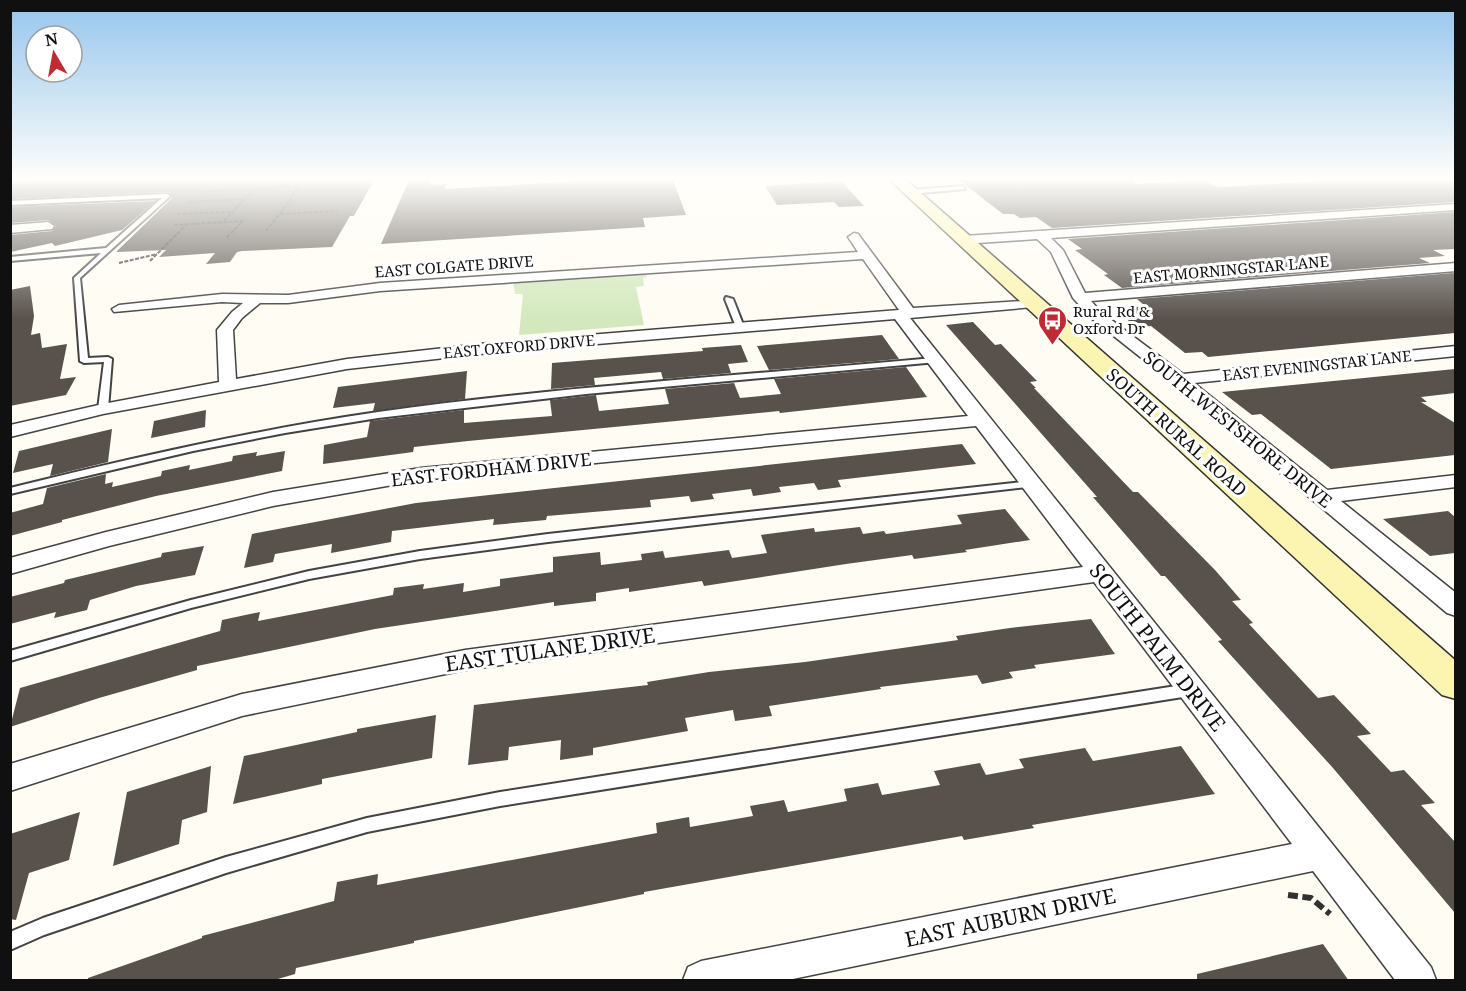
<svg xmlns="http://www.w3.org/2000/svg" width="1466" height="991" font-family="'Noto Serif',serif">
	<rect width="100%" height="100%" fill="#fffcf3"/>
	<path fill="#d3e9bd" d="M646 273 647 277 643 278 644 286 636 287 644 325 519 335 523 294H515L513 282Z"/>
	<path fill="#58514c" d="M49 180H374L354 216H350L332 247 242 251 237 252 230 262 206 264 215 253 159 257 166 250 116 252 172 198 168 192 10 199V183Z
		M409 180H431V185L446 184 445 189 596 180H673L686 215 643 218 645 227 381 244Z
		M959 180H1133L1136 184 1204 180 1217 187 1341 180H1455V202L1052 228 1036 217 1020 218 1014 214H1003Z
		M841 181 864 206 839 207 834 202 777 205 765 186Z
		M156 201 122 230 55 246 52 243 10 252V235L52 231 56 226 48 220 10 223V207Z
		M1455 212V249L1433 250 1445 256 1419 258 1430 263 1122 288 1104 275 1108 274 1075 250 1082 249 1068 239Z
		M1453 273 1455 274V333L1208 357 1202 352 1185 353 1151 326 1137 327 1117 312 1130 311 1127 308 1145 306 1137 299Z
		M30 286 34 316 31 335 40 333 42 348 67 344 60 379 76 377 66 395 10 406V290Z
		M973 322 995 345 1001 344 1037 381 1030 382 1036 388H1034L1133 492H1138L1215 570 1241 600 1232 601 1253 623 1249 624 1318 698 1334 695 1371 734 1357 736 1391 772 1404 770 1435 803 1421 805 1455 842V913L1333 768 1218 641 1222 640 1165 576H1161L1093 497H1097L946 325Z
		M882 335 899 359 769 370 757 346Z
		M741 345 748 362 728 364 731 373 663 379 661 372 594 378 595 385 551 389 552 363 703 351 702 348Z
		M906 367 927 397 780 413 779 411 468 441 414 447 413 452 323 464 324 445 367 437 370 421 464 410V423L552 416 550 400 596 395 599 411 669 404 665 389 734 383 740 398 781 394 774 379Z
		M1455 369V393L1421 397 1427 402H1421L1455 423V455L1331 469 1261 414 1252 415 1222 392Z
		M467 371 465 399 373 411 375 403 333 408 338 387Z
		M206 410 205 427 151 438 154 421Z
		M112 429 108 462 50 476 53 464 13 473 19 451Z
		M962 444 976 464 838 480 841 487 818 490 814 483 779 487 781 492 753 496 751 489 712 494 714 499 691 502 689 496 650 500 651 507 547 516 546 520 493 525 494 519 392 531 391 542 331 553 332 544 275 554 273 562 244 568 252 534 416 503Z
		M285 451 282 471 156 496 62 520V522L10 536V513L43 504 47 488 106 474 105 484 113 482 112 487 161 476 162 471 190 465 189 470 232 461 233 456 257 452 256 456Z
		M1005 509 1030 540 965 550 967 552 914 559 912 555 846 564 704 586 702 581 629 592V588L596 593V601L554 606V602L375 629 197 666V670L99 698 10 727 20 688 220 631 222 620 260 612 258 621 393 595 394 588 424 584 423 589 464 583 463 592 500 586V579L553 572V557L600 552 601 565 642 560 641 554 663 551 665 558 729 550 732 558 767 553 761 535 814 528 815 532 860 527 863 534 884 531 886 534 962 524 957 515Z
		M1448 511 1455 517V553L1430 556 1383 519Z
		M204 546 195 575 136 586 90 600 87 610 54 618 56 612 10 624V597L64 583 65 580 161 557 162 553Z
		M1091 619 1115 654 1034 665 1036 668 1009 672 1013 678 982 684 977 675 880 687 881 689 769 706 772 716 735 721 733 710 685 718 688 731 593 748V755L560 760 561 740 509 747 508 760 468 765 474 705 648 685 647 682 709 672 805 662 958 640 956 636 1010 628Z
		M436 715 432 758 322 779V784L233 804 244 756 357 732V729Z
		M1181 746 1215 794 1032 825 1034 828 964 840 962 836 644 892V894L414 941V943L296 968 295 974 271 981H88V978L202 938V936L334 901 337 882 378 874 377 885 657 833 656 823 689 817 690 827 753 816 750 806 784 800 788 812 847 801 844 789 878 783 882 795 940 785 934 771 980 763 986 775 1024 768 1019 759 1085 748 1093 761Z
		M211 766 207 812 182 820 179 844 113 866 127 792Z
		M80 812 69 860 29 873 16 920 10 919V834Z
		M1323 944 1349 981H1197V974Z"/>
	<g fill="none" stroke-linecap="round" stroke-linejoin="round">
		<defs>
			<path id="service" d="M963 186 965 189 910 194 907 192 910 190Z
				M167 194 170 196 169 197 80 278 88 358 108 357 112 359 108 409 106 411H100L98 409 104 362 84 363 80 361 74 278 101 253 10 261V257L106 248 162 198 10 205V201Z
				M726 297 733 299 744 327 743 329H737L736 327 725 299Z
				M934 358 938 360 937 362 586 394 378 418 285 433 193 451 10 494V488C132 458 254 430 378 412 563 386 749 375 934 358Z
				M1031 481 1035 482 1036 484 1035 486 548 542 420 559 309 579 191 608 10 661V651L191 600 309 571 420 551 548 534Z
				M1189 684 1194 686 1196 690 1194 694 1189 696 500 806 367 832 226 873 44 935 10 950V932L43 918 226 857 367 818 500 792Z"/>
			<path id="minor" d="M1456 204V210L1051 238 1063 250 1085 293 1456 263V271L1091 301 1101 312 1183 374 1456 346V356L1194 383 1327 490 1456 475V487L1341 501 1456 593V616L1447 613 1173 383 1091 318 1073 298 1051 252 1037 239 964 244 958 240 964 236Z
				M48 222 54 226 52 229 10 233V225Z
				M854 233 858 234 913 308 1039 300 1041 303 1039 306 1034 307 910 318 1431 967 1436 980H1395L1313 871 788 980H683L688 967 701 961 1292 844 1094 582 465 670 242 716 10 791V764L242 694 465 650 1083 567 976 426 421 480 273 506 109 546 10 574V558L106 532 273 492 421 468 968 416 895 319 489 353 347 369 103 414 10 437V425L103 404 219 382 217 330 232 312 243 303 222 302 114 312 112 309 119 305 222 294 288 295 380 283 858 252 848 237ZM863 259 899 310 489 343 347 359 236 379 233 330 242 318 260 303H288L380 291Z"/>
			<path id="secondary" d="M890 180H906L1456 661V699L1442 695Z"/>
		</defs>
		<use href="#service" stroke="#434343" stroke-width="4"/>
		<use href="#minor" stroke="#434343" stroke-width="3"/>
		<use href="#secondary" stroke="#323232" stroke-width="3"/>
		<path stroke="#323232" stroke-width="2" stroke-dasharray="4 1.5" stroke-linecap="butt" d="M10 181 29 180
			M224 183 246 181
			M29 189 43 180
			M199 192 299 186
			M189 202 243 199
			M177 214 232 212
			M281 214 337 211
			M224 221 253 190
			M174 225 243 221 226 238
			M266 231 290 201 300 180
			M150 261 187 224
			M119 263 157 254"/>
		<path stroke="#323232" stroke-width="6" stroke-dasharray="10 4.5" stroke-linecap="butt" d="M1288 895 1311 898 1330 914"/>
		<use href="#service" fill="#fff" fill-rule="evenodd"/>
		<use href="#minor" fill="#fff" fill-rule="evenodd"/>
		<use href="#secondary" fill="#fcf4b1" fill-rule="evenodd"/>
	</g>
	<linearGradient id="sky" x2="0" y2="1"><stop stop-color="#95c5ed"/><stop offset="0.56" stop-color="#fffefa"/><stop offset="1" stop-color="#fffefa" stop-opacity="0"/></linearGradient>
	<rect width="1466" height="319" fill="url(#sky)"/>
	<defs>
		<symbol id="bus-pin" viewBox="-11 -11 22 30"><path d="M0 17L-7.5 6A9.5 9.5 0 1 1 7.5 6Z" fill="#bc2c32" stroke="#fff"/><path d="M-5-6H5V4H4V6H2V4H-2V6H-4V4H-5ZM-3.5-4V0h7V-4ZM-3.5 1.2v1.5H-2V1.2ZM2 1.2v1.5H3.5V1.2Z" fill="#fff"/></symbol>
	</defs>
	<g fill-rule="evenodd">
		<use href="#bus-pin" x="1036" y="304" width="33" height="45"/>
	</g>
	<g text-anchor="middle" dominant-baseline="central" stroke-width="6" stroke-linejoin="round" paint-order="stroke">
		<g font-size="15" fill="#101010" stroke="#fff">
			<text transform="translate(454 266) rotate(-4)">EAST COLGATE DRIVE</text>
			<text transform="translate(1231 269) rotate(-5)">EAST MORNINGSTAR LANE</text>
			<text transform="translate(519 346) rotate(-5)">EAST OXFORD DRIVE</text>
			<text transform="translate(1317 365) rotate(-6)">EAST EVENINGSTAR LANE</text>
		</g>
		<g font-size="15" fill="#101010" stroke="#fff" text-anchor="start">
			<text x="1073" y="311">Rural Rd &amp;<tspan x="1073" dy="17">Oxford Dr</tspan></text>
		</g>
		<g font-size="18" fill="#101010" stroke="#fff">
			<text transform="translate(1238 429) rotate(39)">SOUTH WESTSHORE DRIVE</text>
			<text transform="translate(1177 432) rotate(42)">SOUTH RURAL ROAD</text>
			<text transform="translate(491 469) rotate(-6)">EAST FORDHAM DRIVE</text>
		</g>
		<g font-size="21" fill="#101010" stroke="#fff">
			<text transform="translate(1158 647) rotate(52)">SOUTH PALM DRIVE</text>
			<text transform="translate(550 649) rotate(-8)">EAST TULANE DRIVE</text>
			<text transform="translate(1010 917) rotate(-12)">EAST AUBURN DRIVE</text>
		</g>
	</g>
	<rect width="1466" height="991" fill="none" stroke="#101010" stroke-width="24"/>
	<g transform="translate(54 54) rotate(350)"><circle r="28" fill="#ffffff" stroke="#9f9f9f" stroke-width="1.5"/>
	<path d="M0-4.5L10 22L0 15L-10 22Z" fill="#bc2c32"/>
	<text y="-9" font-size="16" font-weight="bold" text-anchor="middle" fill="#101010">N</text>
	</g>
</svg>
